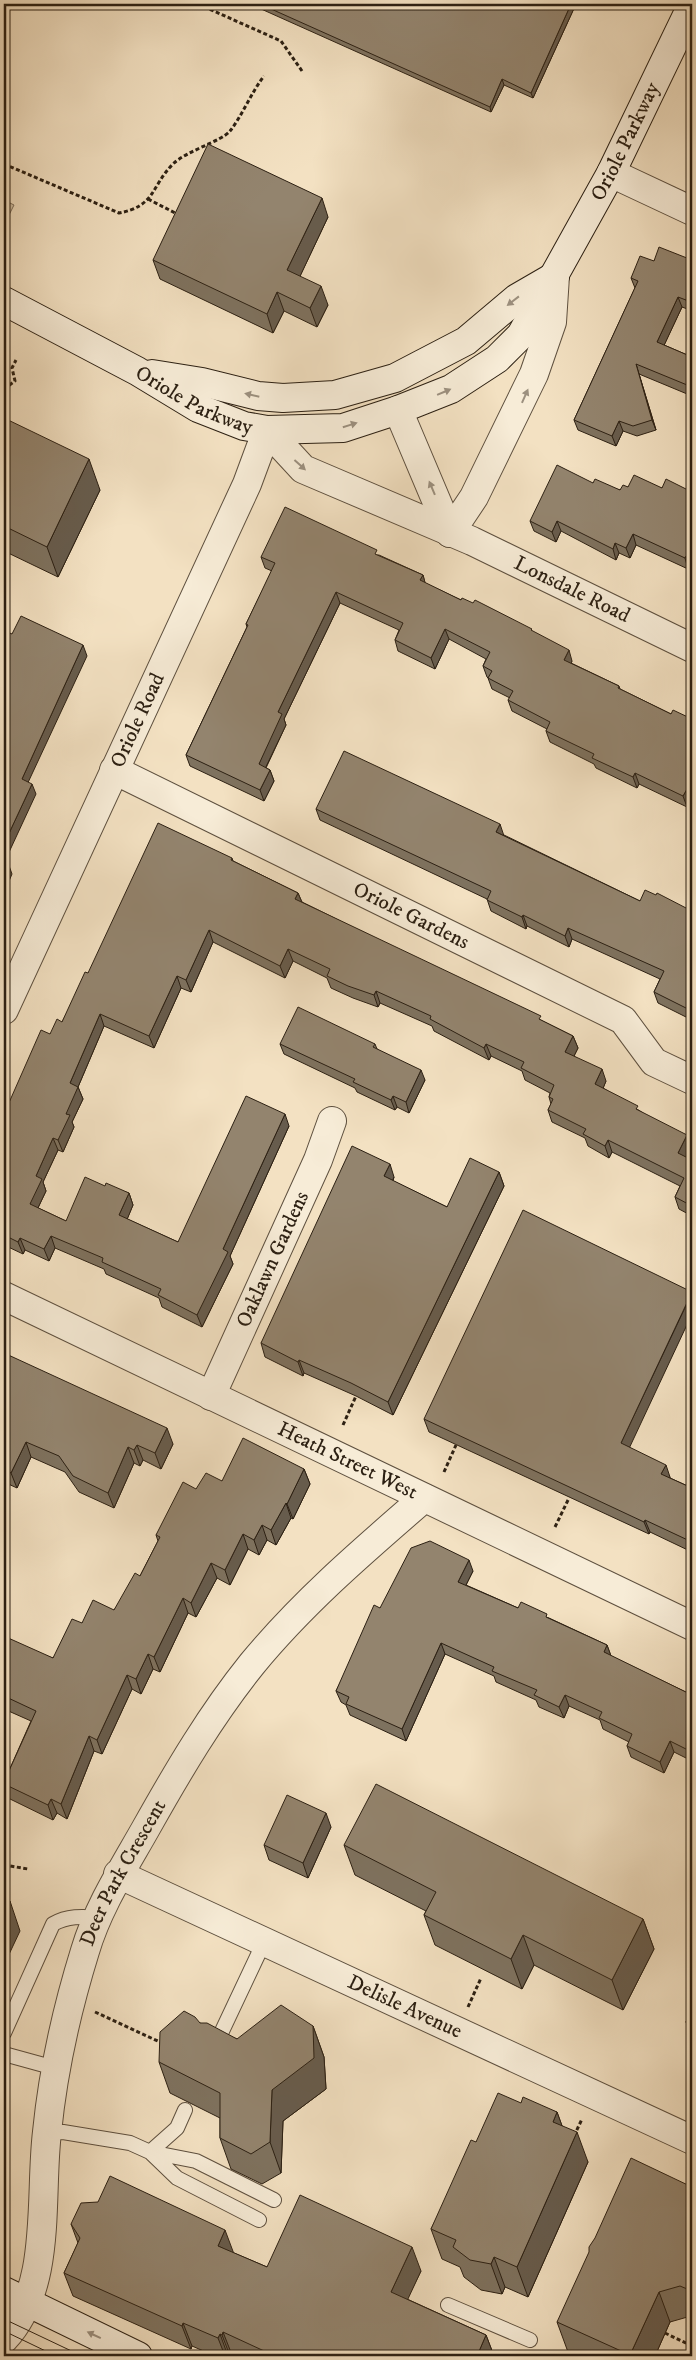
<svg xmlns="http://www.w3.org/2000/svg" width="696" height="2360" font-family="'IM FELL DW Pica',serif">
	<rect width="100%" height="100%" fill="#f3e1c2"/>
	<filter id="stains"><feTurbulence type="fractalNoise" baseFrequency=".004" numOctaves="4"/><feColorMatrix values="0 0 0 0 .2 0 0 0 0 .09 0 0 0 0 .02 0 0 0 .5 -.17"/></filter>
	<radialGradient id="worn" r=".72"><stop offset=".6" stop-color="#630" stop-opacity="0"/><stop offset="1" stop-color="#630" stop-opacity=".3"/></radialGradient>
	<path fill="#d1c0a4" stroke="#7e705c" d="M4 200 14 205 4 225Z"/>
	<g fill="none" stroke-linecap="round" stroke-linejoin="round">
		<defs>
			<path id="lane" d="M4 2033 53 1924C67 1916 82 1916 99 1918
				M215 2046 264 1942
				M4 2054 44 2065 57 2066
				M185 2110 177 2128 150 2152 196 2161 274 2200
				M47 2133 63 2132 130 2143 150 2152 177 2178 259 2220
				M448 2305 530 2340"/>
			<g id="street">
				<path d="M611 173 692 211"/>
				<path d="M398 410 450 533"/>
				<path d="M450 533 474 497 534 374 552 322 555 276"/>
				<path id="s1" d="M114 770 623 1020 654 1062 692 1080"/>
				<path id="s2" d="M4 1010 247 484 267 430 303 469 472 541 692 648"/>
				<path id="s3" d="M4 1296 692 1626"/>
				<path id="s4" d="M211 1396 318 1160 332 1121"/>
				<path id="s5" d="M118 1874 692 2140"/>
				<path id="s6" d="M4 2339C53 2287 39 2198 47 2132 53 2072 67 2009 85 1951 98 1907 124 1867 146 1828 178 1771 211 1715 252 1664 303 1602 364 1550 424 1498"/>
			</g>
			<g id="secondary">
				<path id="s7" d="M4 301 137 371 198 408 244 426 267 430 343 428 398 410 451 389 497 359 521 335 611 173 692 5"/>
				<path d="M152 374 202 382 258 396 283 398 335 395 395 378 466 341 517 298 555 276"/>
				<path d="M4 2291 138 2356"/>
			</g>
		</defs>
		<use href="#lane" stroke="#5e503f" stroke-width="16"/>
		<use href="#street" stroke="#5e503f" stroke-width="30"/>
		<use href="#secondary" stroke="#2c2013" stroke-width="30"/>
		<path stroke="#2c2013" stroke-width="3" stroke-dasharray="4 2.5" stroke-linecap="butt" d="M198 4 281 41 302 71
			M4 164 119 213C156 206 151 186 173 164 186 151 222 141 230 131 242 116 251 93 264 76
			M148 199 179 215
			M4 389 15 381 12 368 16 360
			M343 1425 356 1396
			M444 1472 456 1445
			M555 1527 569 1498
			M4 1865 28 1869
			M468 2007 481 1978
			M95 2012 162 2043
			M574 2136 582 2119
			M665 2333 692 2346"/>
		<use href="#lane" stroke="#f7ecd7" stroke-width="14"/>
		<use href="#street" stroke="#f7ecd7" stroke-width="28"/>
		<use href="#secondary" stroke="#f7ecd7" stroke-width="28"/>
		<path stroke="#2c2013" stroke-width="1" d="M4 2319 82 2356
			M4 2331 56 2356"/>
	</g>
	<path fill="#7e725f" stroke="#2c2013" d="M250 4H576L533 98 504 85 491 112Z
		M328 217 300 276 328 305 317 327 284 311 273 333 160 279 153 260Z
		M692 260V304L690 310 682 307 664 345 692 357V396L639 374 656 430 637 436 623 431 616 446 578 430 574 420 635 288 631 278 654 261Z
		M4 418 100 490 58 577 4 551Z
		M593 483 620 490 628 487 662 488 692 492V568L689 567 688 569 636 545 630 558 619 553 616 560 561 531 556 542 534 531 530 521Z
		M379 555 423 575 425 583 461 600 532 631 572 661 571 663 619 686 620 689 671 714 692 719V801L691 800 687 807 639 784 637 788 596 768 594 764 550 742 546 731 547 729 512 711 508 700 510 698 492 689 488 678 487 677 483 666 486 659 449 639 435 669 398 651 395 640 399 630 340 603 284 719 286 725 266 768 270 770 274 781 264 801 190 766 186 755 247 627 246 624 272 571 265 568 261 557Z
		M316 809 504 835 640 901 688 909 692 901V1020L658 1003 654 992 660 979 572 939 569 947 527 926 526 929 491 911 487 899 320 820Z
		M232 858 233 861 298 893 302 902 573 1036 578 1048 574 1056 606 1081 603 1088 640 1111 692 1147 687 1157 692 1160V1216L679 1209 675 1197 680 1186 612 1152 609 1158 588 1146 585 1138 552 1122 548 1110 551 1104 549 1097 550 1093 525 1080 522 1071 491 1056 489 1060 434 1031 432 1026 380 1003 378 1007 353 998 331 988 327 978 293 961 285 978 213 942 191 992 181 988 154 1048 104 1026 78 1087 83 1099 72 1122 74 1127 63 1152 58 1150 43 1182 46 1191 38 1208 66 1221 105 1186 129 1193 133 1205 127 1219 178 1242 289 1126 230 1256 233 1264 202 1327 162 1307 159 1298 106 1274 104 1269 55 1248 49 1261 25 1250 23 1254 4 1245V1114L50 1034 62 1022 88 973Z
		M280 1044H375L377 1049 425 1080 409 1113 397 1107 395 1110 357 1092 355 1088 284 1054Z
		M499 1172 504 1186 393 1415 356 1396 304 1373 303 1376 265 1357 261 1343 394 1177 393 1181 447 1207Z
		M4 1353 173 1444 161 1469 143 1460 140 1466 134 1463 114 1508 79 1492 65 1472 31 1457 17 1488 4 1482Z
		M424 1419 629 1447 670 1477V1478L692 1488V1552L650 1532 649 1534 429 1432Z
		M304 1469 310 1484 293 1519 291 1518 276 1545 267 1540 259 1555 248 1549 230 1585 217 1578 196 1617 188 1613 160 1672 153 1669 141 1694 132 1689 102 1754 94 1751 67 1819 57 1813 53 1820 8 1798 4 1786V1782L31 1721 4 1709V1643L53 1658 82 1623 114 1610 140 1576 158 1541 156 1535 196 1489 222 1481Z
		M473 1571 466 1585 518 1608 549 1618 607 1645 611 1656 692 1695V1761L674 1752 664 1773 631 1757 627 1746 629 1742 603 1729 600 1720 569 1706 564 1718 539 1707 536 1700 496 1682 494 1676 445 1654 406 1741 350 1715 346 1705 341 1702 336 1691 380 1608Z
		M331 1827 308 1878 269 1860 264 1845Z
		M344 1845 643 1919 654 1949 623 2010 534 1965 522 1989 435 1945 424 1915 426 1911 355 1875Z
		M692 2010V2039L686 2022Z
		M200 2023 237 2039 313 2026 324 2057 326 2089 283 2121 281 2173 262 2184 231 2169 220 2138V2118L170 2093 159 2062Z
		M521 2103 557 2112 562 2126 588 2162 528 2297 505 2287 502 2294 481 2290 464 2277 460 2267 442 2259 431 2229 476 2142Z
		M692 2187V2316H691L670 2322 655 2356H577L568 2352 557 2322Z
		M71 2224 234 2253 267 2267 421 2271 407 2299 486 2335 494 2356H233L232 2355 231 2356H215L192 2346 191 2349 73 2296 64 2273 78 2243Z"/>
	<path fill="#675c4d" stroke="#2c2013" d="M571 4H576L533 98 531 93Z
		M502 79 504 85 491 112 490 107Z
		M322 198 328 217 294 289 287 270Z
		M321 286 328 305 317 327 310 308Z
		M277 292 284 311 273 333 267 314Z
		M689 292 692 301V304L690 310 686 300Z
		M678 297 682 307 661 352 657 342Z
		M636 364 639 374 656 430 652 420Z
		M619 421 623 431 616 446 612 436Z
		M89 459 100 490 58 577 47 547Z
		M557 521 561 531 556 542 552 532Z
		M633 534 636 545 630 558 626 548Z
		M615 543 619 553 616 560 613 549Z
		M686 556 689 567 688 569 685 558Z
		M423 575 426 586 420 580Z
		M336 592 340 603 284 719 286 725 262 775 259 764 278 712Z
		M445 629 449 639 435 669 431 658Z
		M83 645 87 656 25 789 22 779Z
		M569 650 572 661 568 670 564 660Z
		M270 770 274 781 264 801 260 790Z
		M635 773 639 784 637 788 633 777Z
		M32 784 36 794 4 863V844Z
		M687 789 691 800 687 807 683 796Z
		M500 824 504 836 496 832Z
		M8 863 12 874 4 893V873Z
		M298 893 303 905 295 899Z
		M523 915 527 926 526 929 522 917Z
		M568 928 572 939 569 947 565 936Z
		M209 930 213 942 191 992 186 980Z
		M288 949 293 961 285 978 280 966Z
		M177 976 181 988 154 1048 149 1036Z
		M376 991 380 1003 378 1007 374 995Z
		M100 1014 104 1026 78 1087 83 1099 72 1122 74 1127 63 1152 58 1140 66 1114 70 1083Z
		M573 1036 578 1048 570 1064 565 1052Z
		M486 1044 491 1056 489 1060 484 1048Z
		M602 1069 606 1081 600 1096 595 1084Z
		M421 1070 425 1080 409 1113 406 1102Z
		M393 1096 397 1107 395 1110 391 1100Z
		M285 1114 289 1126 230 1256 233 1264 202 1327 197 1315 223 1249Z
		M687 1135 692 1147 683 1165 678 1153Z
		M53 1138 58 1150 43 1182 46 1191 34 1216 30 1204 36 1176Z
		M608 1140 612 1152 609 1158 605 1146Z
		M390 1164 394 1177 389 1189 384 1176Z
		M499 1172 504 1186 393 1415 388 1402Z
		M129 1193 133 1205 124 1227 119 1215Z
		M51 1236 55 1248 49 1261 44 1249Z
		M20 1238 25 1250 23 1254 18 1242Z
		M692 1293V1314L626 1455 621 1443Z
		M299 1360 304 1373 303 1376 298 1362Z
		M167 1428 173 1444 161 1469 155 1453Z
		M26 1442 31 1457 17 1488 11 1473Z
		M137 1445 143 1460 140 1466 134 1450Z
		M128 1447 134 1463 114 1508 108 1493Z
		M666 1465 670 1477 666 1486 661 1474Z
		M304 1469 310 1484 293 1519 287 1504Z
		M286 1503 291 1518 276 1545 271 1530Z
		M645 1520 650 1532 649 1534 644 1522Z
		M262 1525 267 1540 259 1555 254 1540Z
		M243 1534 248 1549 230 1585 225 1570Z
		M469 1560 473 1571 462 1593 458 1582Z
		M211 1563 217 1578 196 1617 191 1603Z
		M183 1598 188 1613 160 1672 154 1657Z
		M441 1643 445 1654 406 1741 402 1729Z
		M607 1645 611 1656 604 1652Z
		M148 1654 153 1669 141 1694 136 1679Z
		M127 1675 132 1689 102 1754 97 1740Z
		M565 1695 569 1706 564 1718 559 1707Z
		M89 1736 94 1751 67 1819 61 1804Z
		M670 1741 674 1752 664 1773 660 1762Z
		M51 1799 57 1813 53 1820 48 1805Z
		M326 1813 331 1827 308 1878 303 1863Z
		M10 1901 20 1931 4 1965V1913Z
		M643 1919 654 1949 623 2010 612 1980Z
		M523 1935 534 1965 522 1989 511 1959Z
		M313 2026 324 2057 326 2089 283 2121 281 2173 270 2142 272 2090Z
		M557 2112 568 2142 553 2122Z
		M577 2132 588 2162 528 2297 517 2267Z
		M225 2230 234 2254 218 2246Z
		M412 2247 421 2271 400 2316 391 2292Z
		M494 2257 505 2287 502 2294 491 2264Z
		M659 2292 670 2322 655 2356H631L630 2355Z
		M183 2323 192 2346 191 2349 182 2326Z
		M223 2332 232 2355 231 2356H230L222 2335Z
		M220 2334 228 2356H225L218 2338Z
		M486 2335 494 2356H477Z"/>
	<path fill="#93846e" stroke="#2c2013" d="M260 4H571L531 93 502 79 490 107Z
		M208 144 322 198 287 270 321 286 310 308 277 292 267 314 153 260Z
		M659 247 692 260V294L689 292 686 300 678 297 657 342 692 357V387L636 364 652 420 633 426 619 421 612 436 574 420 638 281 631 278 640 256 654 261Z
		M4 418 89 459 47 547 4 526Z
		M557 465 593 483 595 479 620 490 623 485 628 487 634 475 662 488 666 479 692 492V560L686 556 685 558 633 534 626 548 615 543 613 549 557 521 552 532 530 521Z
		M285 507 377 550 375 554 423 575 420 580 461 600 462 598 473 603 475 600 532 629 531 630 569 650 564 660 619 686 618 688 671 714 673 710 692 719V792L687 789 683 796 635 773 633 777 592 758 594 754 546 731 550 722 508 700 513 691 488 678 492 671 483 666 490 652 445 629 431 658 395 640 403 623 336 592 278 712 282 714 259 764 270 770 260 790 186 755 248 625 246 624 275 563 261 557Z
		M21 616 83 645 22 779 32 784 4 844V634L5 631 12 634Z
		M344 751 500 824 496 832 640 901 645 890 656 895 657 893 688 909 692 901V1011L654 992 664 971 568 928 565 936 523 915 522 917 487 900 491 891 316 809Z
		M158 823 232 858 231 860 298 893 295 899 541 1016 539 1019 573 1036 565 1052 602 1069 595 1084 638 1106 636 1109 687 1135 678 1153 692 1160V1206L675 1197 684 1178 608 1140 605 1146 583 1134 586 1129 548 1110 553 1099 549 1097 554 1085 521 1068 524 1062 486 1044 484 1048 430 1019 431 1016 376 991 374 995 348 986 327 976 330 969 288 949 280 966 209 930 186 980 177 976 149 1036 100 1014 70 1083 78 1087 66 1114 70 1115 58 1140 53 1138 36 1176 42 1179 30 1204 66 1221 85 1177 105 1186 106 1183 129 1193 119 1215 178 1242 246 1096 285 1114 223 1249 228 1252 197 1315 158 1295 161 1289 102 1262 103 1258 51 1236 44 1249 20 1238 18 1242 4 1235V1114L41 1030 50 1034 57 1019 62 1022 85 972 88 973Z
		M4 862 8 863 4 873Z
		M298 1007 375 1044 373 1047 421 1070 406 1102 393 1096 391 1100 353 1082 355 1079 280 1044Z
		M352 1146 390 1164 384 1176 447 1207 470 1158 499 1172 388 1402 351 1383 299 1360 298 1362 261 1343Z
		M523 1210 692 1292 621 1443 666 1465 661 1474 692 1488V1542L645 1520 644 1522 424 1419Z
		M4 1353 167 1428 155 1453 137 1445 134 1450 128 1447 108 1493 73 1476 59 1456 26 1442 11 1473 4 1469V1429L9 1419 4 1416Z
		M243 1438 304 1469 287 1504 286 1503 271 1530 262 1525 254 1540 243 1534 225 1570 211 1563 191 1603 183 1598 154 1657 148 1654 136 1679 127 1675 97 1740 89 1736 61 1804 51 1799 48 1805 4 1784V1782L36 1711 4 1696V1643L6 1637 53 1658 72 1619 82 1623 93 1600 114 1610 135 1573 140 1576 160 1537 156 1535 183 1482 196 1489 206 1473 222 1481Z
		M430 1541 469 1560 458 1582 518 1608 521 1602 547 1614 546 1617 607 1645 604 1652 692 1695V1752L670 1741 660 1762 627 1746 632 1734 599 1718 602 1712 565 1695 559 1707 534 1695 537 1690 492 1671 494 1667 441 1643 402 1729 346 1704 349 1697 336 1691 374 1605 380 1608 411 1548Z
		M376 1784 643 1919 612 1980 523 1935 511 1959 424 1915 436 1892 344 1845Z
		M287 1795 326 1813 303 1863 264 1845Z
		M4 1898 10 1901 4 1913Z
		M281 2005 313 2026 314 2058 272 2090 270 2142 251 2154 220 2138V2093L159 2062 160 2032 184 2011 195 2017 200 2023H207L237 2039Z
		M692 2010V2025L686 2022Z
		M498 2093 521 2103 523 2097 557 2112 553 2122 577 2132 517 2267 494 2257 491 2264 470 2260 453 2247 456 2240 431 2229 471 2140 476 2142Z
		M631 2158 692 2187V2291L680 2286 659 2292 630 2355 557 2322 589 2252V2247L595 2238Z
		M110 2176 225 2230 218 2246 267 2267 300 2195 412 2247 391 2292 486 2335 477 2356H275L223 2332 222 2335 220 2334 218 2338 183 2323 182 2326 64 2273 80 2238 71 2224 81 2203 98 2202Z"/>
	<defs><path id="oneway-solid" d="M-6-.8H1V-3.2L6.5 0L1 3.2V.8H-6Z" transform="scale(1.25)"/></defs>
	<g fill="#9c907f">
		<use href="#oneway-solid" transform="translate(513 301) rotate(142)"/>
		<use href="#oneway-solid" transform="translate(444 392) rotate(-23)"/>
		<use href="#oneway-solid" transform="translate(252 395) rotate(-167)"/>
		<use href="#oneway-solid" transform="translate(525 396) rotate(-66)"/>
		<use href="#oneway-solid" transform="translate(350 425) rotate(-17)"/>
		<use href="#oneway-solid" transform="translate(300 465) rotate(42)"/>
		<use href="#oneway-solid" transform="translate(432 488) rotate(-113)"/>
		<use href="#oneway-solid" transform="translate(94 2335) rotate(-155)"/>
	</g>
	<g text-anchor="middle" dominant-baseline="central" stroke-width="4.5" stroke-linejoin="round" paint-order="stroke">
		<g font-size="21" fill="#2c2013" stroke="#f7ecd7">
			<text stroke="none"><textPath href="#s7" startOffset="794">Oriole Parkway</textPath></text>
			<text stroke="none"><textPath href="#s7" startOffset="215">Oriole Parkway</textPath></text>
			<text stroke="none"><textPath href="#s2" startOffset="985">Lonsdale Road</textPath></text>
			<text stroke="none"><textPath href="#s2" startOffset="319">Oriole Road</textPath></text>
			<text stroke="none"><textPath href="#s1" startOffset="331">Oriole Gardens</textPath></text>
			<text stroke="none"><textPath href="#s4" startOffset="150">Oaklawn Gardens</textPath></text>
			<text stroke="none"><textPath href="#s3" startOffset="381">Heath Street West</textPath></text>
			<text stroke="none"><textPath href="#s6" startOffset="488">Deer Park Crescent</textPath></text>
			<text stroke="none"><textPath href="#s5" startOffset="316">Delisle Avenue</textPath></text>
		</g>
	</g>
	<rect width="696" height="2360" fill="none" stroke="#f3e1c2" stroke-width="20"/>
	<rect x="5" y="5" width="686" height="2350" fill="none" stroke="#2c2013" stroke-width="2.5"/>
	<rect x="10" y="10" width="676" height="2340" fill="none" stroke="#2c2013"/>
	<rect width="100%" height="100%" filter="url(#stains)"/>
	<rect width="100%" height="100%" fill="url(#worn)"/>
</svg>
